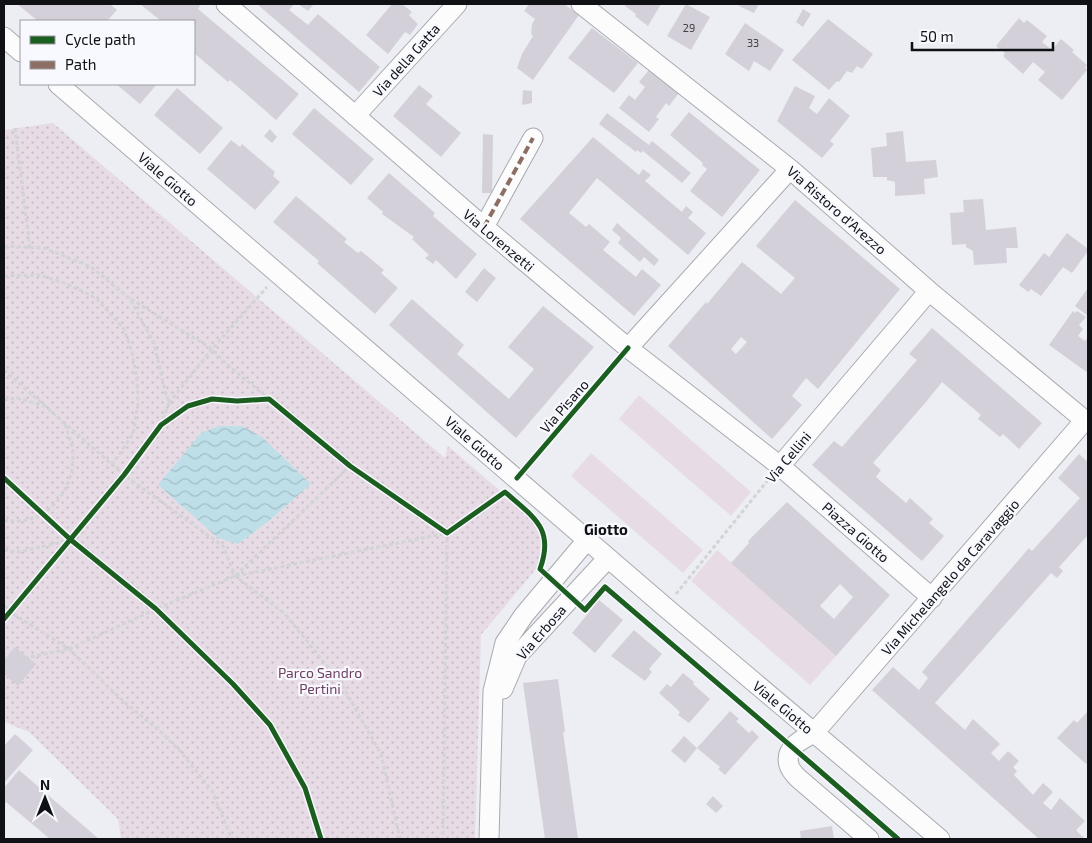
<svg xmlns="http://www.w3.org/2000/svg" width="1092" height="843" font-family="'Exo 2',sans-serif">
	<defs>
		<pattern id="park-dots" width="8" height="8" patternUnits="userSpaceOnUse" patternTransform="scale(1.25)"><rect width="8" height="8" fill="#e7dbe6"/><path d="M2 2h.1M6 6h.1" fill="none" stroke="#c5bbc4" stroke-width="1.8" stroke-linecap="round"/></pattern>
		<pattern id="water-waves" width="16" height="10" patternUnits="userSpaceOnUse" patternTransform="scale(1.25)"><rect width="16" height="10" fill="#bedfe8"/><path d="M0 5q4-4 8 0t8 0" fill="none" stroke="#a2bec6"/></pattern>
	</defs>
	<rect width="100%" height="100%" fill="#eceef4"/>
	<path fill="#e7dbe6" d="M639 395 751 492 731 516 619 419Z
		M591 453 703 550 683 573 571 476Z
		M717 550 836 656 810 685 691 581Z"/>
	<path fill="url(#park-dots)" fill-rule="evenodd" d="M53 123 445 458 448 446 536 522 541 534 543 550 536 569 481 635 475 839H121L118 819 29 732 4 722V130ZM201 433 311 484 269 521 238 544 182 457Z"/>
	<path fill="url(#water-waves)" d="M219 426H242L262 437 311 484 269 521 238 544 218 538 158 485 201 433Z"/>
	<path fill="#d3d0da" fill-rule="evenodd" d="M17 4H110L117 10 107 21H38Z
		M140 4H198L200 6 198 9 299 94 276 120 230 80 228 82 194 53V21H161Z
		M257 4H294L289 10 308 25 318 14 380 67 359 92Z
		M298 4H314L308 11Z
		M392 4H402L412 12 409 15 418 24 410 35 405 32 388 54 366 35Z
		M529 4H564L579 15 533 80 517 68 522 54 533 36 531 34 532 24 535 19 524 11Z
		M626 4H661L648 26 635 16 636 14 625 6Z
		M686 4 710 17 691 50 667 36Z
		M740 4H759L754 13 739 6Z
		M803 9 811 14 803 27 796 22Z
		M1019 18 1024 23 1027 20 1047 36 1042 42 1052 50 1061 39 1074 50 1072 52 1087 65 1085 67 1087 70 1062 100 1038 80 1045 72 1033 62 1023 74 1003 56 1005 53 996 46Z
		M828 19 873 54 862 69 857 66 852 73 847 71 839 82 837 81 829 90 792 60Z
		M745 23 784 50 770 71 754 61 749 71 725 54Z
		M592 28 638 63 614 93 568 58Z
		M649 70 679 93 669 106 666 103 656 117 659 119 649 132 619 108 629 95 635 100 645 87 639 82Z
		M116 84H157L140 104Z
		M419 85 433 96 426 104 461 133 441 157 393 116Z
		M795 86 815 96 809 108 817 114 829 98 850 116 830 141 834 144 822 158 777 121Z
		M177 88 223 128 200 154 154 115Z
		M523 90 532 91V103L522 105Z
		M314 108 374 159 351 185 292 134Z
		M689 112 760 170 722 217 690 191 707 169 702 165 703 163 670 135Z
		M607 113 649 145 652 141 691 173 682 183 643 151 641 153 637 150 636 152 599 124Z
		M270 129 277 137 272 143 264 136Z
		M903 131 906 162 936 160 938 177 924 179 925 194 895 196V182L887 180V177H873L871 148 887 146 886 133Z
		M483 134 493 135 492 193H482Z
		M593 137 639 175 643 169 651 175 645 181 682 212 686 206 693 212 688 218 706 233 688 255 597 178 569 213 586 227 589 224 610 242 603 250 636 277 642 269 661 285 634 316 520 219Z
		M231 140 240 147 242 144 275 172 273 176 280 182 255 210 207 169Z
		M389 173 435 213 433 216 477 254 456 279 436 260 433 264 425 258 429 255 412 239 414 237 382 214 383 212 367 198Z
		M296 196 347 239 344 242 358 253 361 251 378 265 384 270 381 273 398 288 375 314 317 263 319 261 273 222Z
		M983 199 986 230 1016 227 1018 248H1006L1007 263 974 265 973 251 966 247V244L952 245 950 213 964 212 963 200Z
		M795 200 900 289 818 389 806 378 792 396 802 405 772 439 668 346 706 302 707 304 742 262 781 294 795 278 756 246ZM741 337 747 342 736 354 731 349Z
		M617 223 659 260 654 266 644 257 640 262 618 243 621 238 612 230Z
		M1067 233 1088 249V251L1072 273 1063 267 1041 296 1031 289 1028 292 1019 285 1044 253 1049 257Z
		M484 268 496 278 477 302 465 292Z
		M1088 288V316L1075 306Z
		M412 299 464 345 457 354 509 399 534 369 508 347 543 306 594 347 516 438 389 325Z
		M1073 311 1075 313 1077 311 1086 317 1079 325 1083 329 1078 336 1085 341 1088 337V373L1049 345Z
		M932 328 1042 423 1019 449 1003 434 1000 437 978 419 981 415 942 382 926 402 873 463 881 470 876 477 906 503 910 498 933 519 929 523 944 536 922 561 812 465 834 441 842 447 917 360 909 354Z
		M1079 454 1088 462V535L1059 567 1063 571 1057 578 1051 573 935 703 965 730 973 719 1000 744 991 753 999 761 1008 751 1019 761 1013 767 1017 771 1014 775 1033 795 1043 783 1053 792 1043 803 1051 810 1060 798 1085 821 1076 830 1085 839H1039L872 690 893 667 919 690 928 678 922 672 1029 548 1032 551 1080 498 1058 478Z
		M787 502 890 595 836 656 731 563 749 543 748 541ZM840 584 853 597 834 619 820 606Z
		M599 600 623 620 595 653 572 633Z
		M634 630 662 654 649 669 652 672 645 681 611 656Z
		M15 647 36 664 18 686 4 674V660Z
		M683 673 694 682 693 684 710 699 689 723 678 715 680 712 659 693 667 684 671 687Z
		M558 679 565 732H563L578 839H545L523 683Z
		M730 711 739 719 736 721 749 733 752 730 759 737 725 775 718 769 720 767 697 748Z
		M1088 711V762L1086 764 1057 738 1074 720 1077 723Z
		M15 734 33 750 4 783V746Z
		M684 736 697 748 685 763 671 751Z
		M19 770 71 815 99 839H50L6 802 4 805V788Z
		M713 796 723 806 716 813 706 804Z
		M832 826 834 839H801L800 831Z"/>
	<g fill="none" stroke-linecap="round" stroke-linejoin="round">
		<defs>
			<path id="minor" d="M226 4 484 227 628 348 780 466 932 598
				M581 4 790 169 929 291 1088 423
				M4 37 21 52
				M58 84 665 607 940 839
				M355 116 457 4
				M484 227 533 138
				M628 348 790 169
				M780 466 929 291
				M503 689 517 656 608 558
				M489 839 493 691 505 643 524 615 587 540
				M869 839 798 778C795 775 790 769 789 765 784 748 802 739 814 733L1085 420"/>
		</defs>
		<use href="#minor" stroke="#a8aaaf" stroke-width="21"/>
		<path stroke="#d2d4d5" stroke-width="3" stroke-dasharray="4 2.5" stroke-linecap="butt" d="M15 128 30 248
			M4 246 44 248 91 267 130 299 154 343 165 391 169 403 161 425
			M4 276 39 275 67 284 96 298 124 329 132 352 137 380 138 404 133 434 112 465
			M131 299 212 349 223 361 269 399
			M4 370 124 475 223 546 235 576 284 613 341 683 381 754 400 839
			M4 400 17 398 44 406
			M169 403 212 349 267 287
			M528 465 617 361
			M4 478 71 540 156 609 233 684 270 725 305 788 321 839
			M4 520C44 528 74 492 73 455 73 445 68 434 65 424
			M4 550 18 552 71 540
			M236 576 447 533 443 839
			M676 594 768 480
			M4 605 10 612 69 649 122 700 162 733 181 752 212 791 232 839
			M4 619 124 475 161 425 188 406 212 399 237 401 269 399 350 466 447 533 505 492
			M650 625 655 620
			M31 657 69 649 156 609 235 576 350 466"/>
		<use href="#minor" stroke="#fcfcfd" stroke-width="19"/>
		<path stroke="#8d6e63" stroke-width="4" stroke-dasharray="8 4" stroke-linecap="butt" d="M484 227 533 138"/>
		<defs>
			<path id="cycleway" d="M4 478 71 540 156 609 233 684 270 725 305 788 321 839
				M517 478 628 348
				M4 619 124 475 161 425 188 406 212 399 237 401 269 399 350 466 447 533 505 492C533 517 555 528 540 569L585 610 605 587 813 765 898 839"/>
		</defs>
		<use href="#cycleway" stroke="#f8f9fe" stroke-width="8"/>
		<use href="#cycleway" stroke="#1b5e20" stroke-width="5"/>
	</g>
	<g text-anchor="middle" dominant-baseline="central" stroke-width="4.5" stroke-linejoin="round" paint-order="stroke">
		<g font-size="11" fill="#414146">
			<text x="689" y="27">29</text>
			<text x="753" y="42">33</text>
		</g>
		<g font-size="14" fill="#101115" stroke="#f8f9fe">
			<text transform="translate(406 60) rotate(-48)">Via della Gatta</text>
			<text transform="translate(168 179) rotate(41)">Viale Giotto</text>
			<text transform="translate(837 210) rotate(41)">Via Ristoro d'Arezzo</text>
			<text transform="translate(499 240) rotate(40)">Via Lorenzetti</text>
			<text transform="translate(564 406) rotate(-49)">Via Pisano</text>
			<text transform="translate(475 443) rotate(41)">Viale Giotto</text>
			<text transform="translate(788 457) rotate(-50)">Via Cellini</text>
			<text transform="translate(856 532) rotate(41)">Piazza Giotto</text>
			<text transform="translate(950 577) rotate(-49)">Via Michelangelo da Caravaggio</text>
			<text transform="translate(541 632) rotate(-49)">Via Erbosa</text>
			<text transform="translate(783 707) rotate(40)">Viale Giotto</text>
		</g>
		<g font-size="14" fill="#714162" stroke="#f8f9fe">
			<text x="320" y="672">Parco Sandro<tspan x="320" dy="16">Pertini</tspan></text>
		</g>
		<g font-size="15" font-weight="bold" fill="#101115" stroke="#f8f9fe">
			<text x="606" y="529">Giotto</text>
		</g>
	</g>
	<rect width="1092" height="843" fill="none" stroke="#101115" stroke-width="10"/>
	<rect x="20" y="20" width="175" height="65" fill="#f8f9fe" stroke="#9b9ca1"/>
	<rect x="30" y="36" width="25" height="8" fill="#1b5e20" stroke="#9b9ca1"/>
	<text x="65" y="45" font-size="15" fill="#101115">Cycle path</text>
	<rect x="30" y="61" width="25" height="8" fill="#8d6e63" stroke="#9b9ca1"/>
	<text x="65" y="70" font-size="15" fill="#101115">Path</text>
	<g transform="translate(45 798)" stroke="#f8f9fe" stroke-width="4" paint-order="stroke">
	<path d="M0-4L9 19L0 12L-9 19Z" fill="#101115"/>
	<text y="-8" font-size="14" font-weight="bold" text-anchor="middle" fill="#101115">N</text>
	</g>
	<path d="M912 42v8h141v-8" fill="none" stroke="#101115" stroke-width="2.5"/>
	<text x="920" y="42" font-size="15" fill="#101115" stroke="#f8f9fe" stroke-width="4" paint-order="stroke">50 m</text>
</svg>
